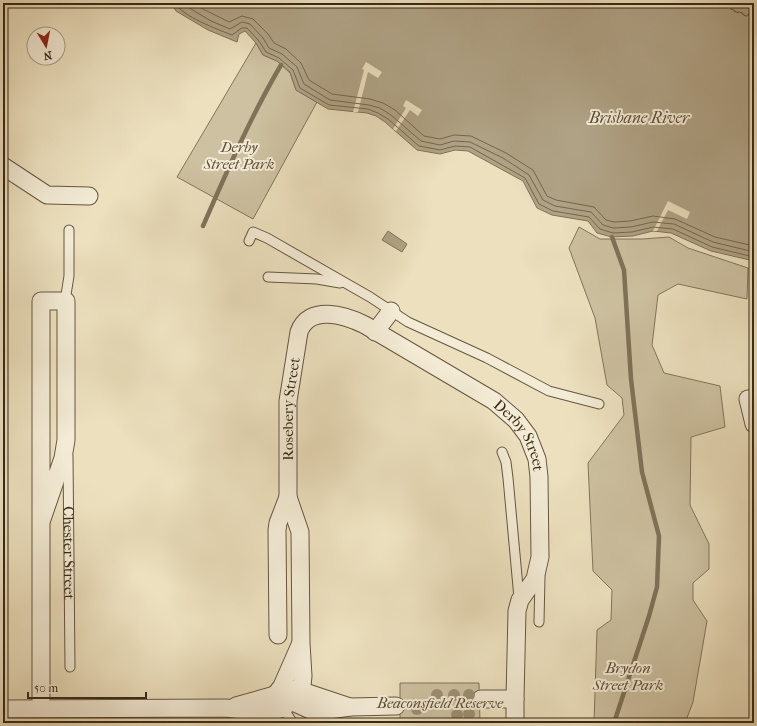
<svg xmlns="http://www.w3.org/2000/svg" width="757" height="726" font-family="'IM FELL French Canon',serif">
	<rect width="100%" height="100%" fill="#ece0be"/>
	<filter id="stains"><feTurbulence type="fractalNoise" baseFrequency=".005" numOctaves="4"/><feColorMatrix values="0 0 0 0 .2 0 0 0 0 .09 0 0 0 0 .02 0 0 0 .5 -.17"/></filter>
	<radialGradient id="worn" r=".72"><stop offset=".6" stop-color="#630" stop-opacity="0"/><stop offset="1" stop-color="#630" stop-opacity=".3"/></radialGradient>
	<path fill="#cdc1a1" stroke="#82755b" d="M256 43 263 55 277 61 290 73 296 90 317 102 253 219 177 177Z
		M579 227 600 239H643L669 237 688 248 748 268 747 299 678 284 658 295 652 345 664 373 720 386 725 427 691 437 690 505 709 544V569L693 583V600L707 621 693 702 685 723H594L597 630 611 620 612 590 593 571 588 463 624 415 622 398 607 385 595 318 569 248Z
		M754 276V386H750Z
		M400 683H479L480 723H400Z"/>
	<path fill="#afa285" stroke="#7f7258" d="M171 3H754V261L711 251 671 233 653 231 633 236 612 237 597 233 588 221 552 215 537 208 523 181 468 151 455 150 440 154 417 150 385 122 376 116 367 113 328 109 296 90 290 72 277 61 263 55 256 43 245 31 239 34 237 42 208 30 176 11Z
		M388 231 407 244 402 252 382 240Z"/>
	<path fill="#ece0be" d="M366 62 382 72 378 78 368 72 358 112H353L364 70 362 69Z
		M406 100 422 110 418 116 410 110 396 131 393 129 406 108 403 106Z
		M668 201 690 212 687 219 668 210 657 231H653Z"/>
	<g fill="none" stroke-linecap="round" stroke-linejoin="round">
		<path stroke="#74664d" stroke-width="1" d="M175 3C183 17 217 29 232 35L242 28H247L259 41 266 52 279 58 293 70 300 88 329 105 368 109 378 113 388 119 419 146 440 150 455 146 470 147 525 178 539 204 553 211 589 217 600 229 613 233 632 232 653 227 673 229 712 247 754 257
			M181 3 211 21 230 29 242 22 250 24 263 38 269 48 282 54 297 67 304 84 330 100 369 105 380 108 391 115 421 141 440 145 454 141 470 142 503 158 529 175 543 200 555 206 591 212 603 225 613 228 631 227 653 222 674 224 713 242 754 252
			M191 3 229 22 242 16 253 19 268 34 274 43 286 49 301 63 309 80 332 94 370 99 383 103 395 110 424 136 440 139 454 135 471 136 506 153 533 170 547 196 556 200 594 207 606 220 614 222 630 221 653 216 675 219 715 237 754 246"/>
		<path stroke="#7f7258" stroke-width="4.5" d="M203 226C227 171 251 116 281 65
			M612 237 624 270 631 379 642 472 659 536 657 587 649 616 614 723"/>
		<path stroke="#5c4d37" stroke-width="1" stroke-dasharray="5 4" stroke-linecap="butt" d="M713 3 754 17
			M734 11 754 19"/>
		<defs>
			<g id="lane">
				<path d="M249 241 253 232 267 238 370 297 408 322 487 358 549 391 599 404"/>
				<path d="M268 277 317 279 340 283"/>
				<path d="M65 301 69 276V230"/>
				<path d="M502 452 506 462 508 478 519 598"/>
				<path id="s1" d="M68 456 70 667"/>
				<path d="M539 622 540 577"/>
				<path d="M283 708 292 722"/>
			</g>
			<g id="street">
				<path d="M3 166 47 195 89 196"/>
				<path d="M375 332 391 311"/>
				<path d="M748 399 754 424"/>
				<path d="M41 522 63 458 66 440V301H41V708"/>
				<path d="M278 635 277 530 278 523 288 497"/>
				<path d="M276 694 282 686 300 645"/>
				<path d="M282 697 315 712 350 707 396 706"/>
				<path d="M236 706 296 689 350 707"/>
				<path id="s2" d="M3 709 226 708 268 713 280 709 294 700 302 686 303 676 301 643 300 532 288 497V401L299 332C309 304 345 315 365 325L494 401 516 420 528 436 537 459 539 477 540 557 535 579 520 600 517 611 515 699H481"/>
				<path d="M515 723V699"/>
			</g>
		</defs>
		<use href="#lane" stroke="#65573f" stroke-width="11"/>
		<use href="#street" stroke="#65573f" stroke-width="19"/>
		<use href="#lane" stroke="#f3ebd5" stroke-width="9"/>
		<use href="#street" stroke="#f3ebd5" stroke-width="17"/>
	</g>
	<g fill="#9d9074">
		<circle cx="437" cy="695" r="6"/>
		<circle cx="454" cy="695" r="6"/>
		<circle cx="469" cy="695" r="6"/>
		<circle cx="417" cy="709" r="6"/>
		<circle cx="469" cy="714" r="6"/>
		<circle cx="457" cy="715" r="6"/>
	</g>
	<g text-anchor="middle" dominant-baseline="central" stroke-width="4" stroke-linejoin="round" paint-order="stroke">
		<g font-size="15" font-style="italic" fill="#5d4f38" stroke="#f3ebd5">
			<text x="239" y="147">Derby<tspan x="239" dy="17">Street Park</tspan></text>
			<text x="628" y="668">Brydon<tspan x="628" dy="17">Street Park</tspan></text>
			<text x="440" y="703">Beaconsfield Reserve</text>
		</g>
		<g font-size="15" fill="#382915" stroke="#f3ebd5">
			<text stroke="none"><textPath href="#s2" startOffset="590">Rosebery Street</textPath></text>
			<text stroke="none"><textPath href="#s2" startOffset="937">Derby Street</textPath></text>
			<text stroke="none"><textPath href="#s1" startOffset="97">Chester Street</textPath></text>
		</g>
		<g font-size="16" font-style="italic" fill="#5c4d37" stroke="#f3ebd5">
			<text x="639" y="117">Brisbane River</text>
		</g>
	</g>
	<rect width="757" height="726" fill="none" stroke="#ece0be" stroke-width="16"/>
	<rect x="4" y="4" width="749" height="718" fill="none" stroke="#382915" stroke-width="2"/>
	<rect x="8" y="8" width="741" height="710" fill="none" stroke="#382915"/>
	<g transform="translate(46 46) rotate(170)"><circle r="19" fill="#f3ebd5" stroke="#a89d88"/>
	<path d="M0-3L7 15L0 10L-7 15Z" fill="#8f2418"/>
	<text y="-6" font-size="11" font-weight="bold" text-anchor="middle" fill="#382915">N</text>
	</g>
	<path d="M28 692v6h118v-6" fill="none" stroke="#382915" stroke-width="2"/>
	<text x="34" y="692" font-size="12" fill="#382915" stroke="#f3ebd5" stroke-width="3" paint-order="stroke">50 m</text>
	<rect width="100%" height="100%" filter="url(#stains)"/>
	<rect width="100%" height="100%" fill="url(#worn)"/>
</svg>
